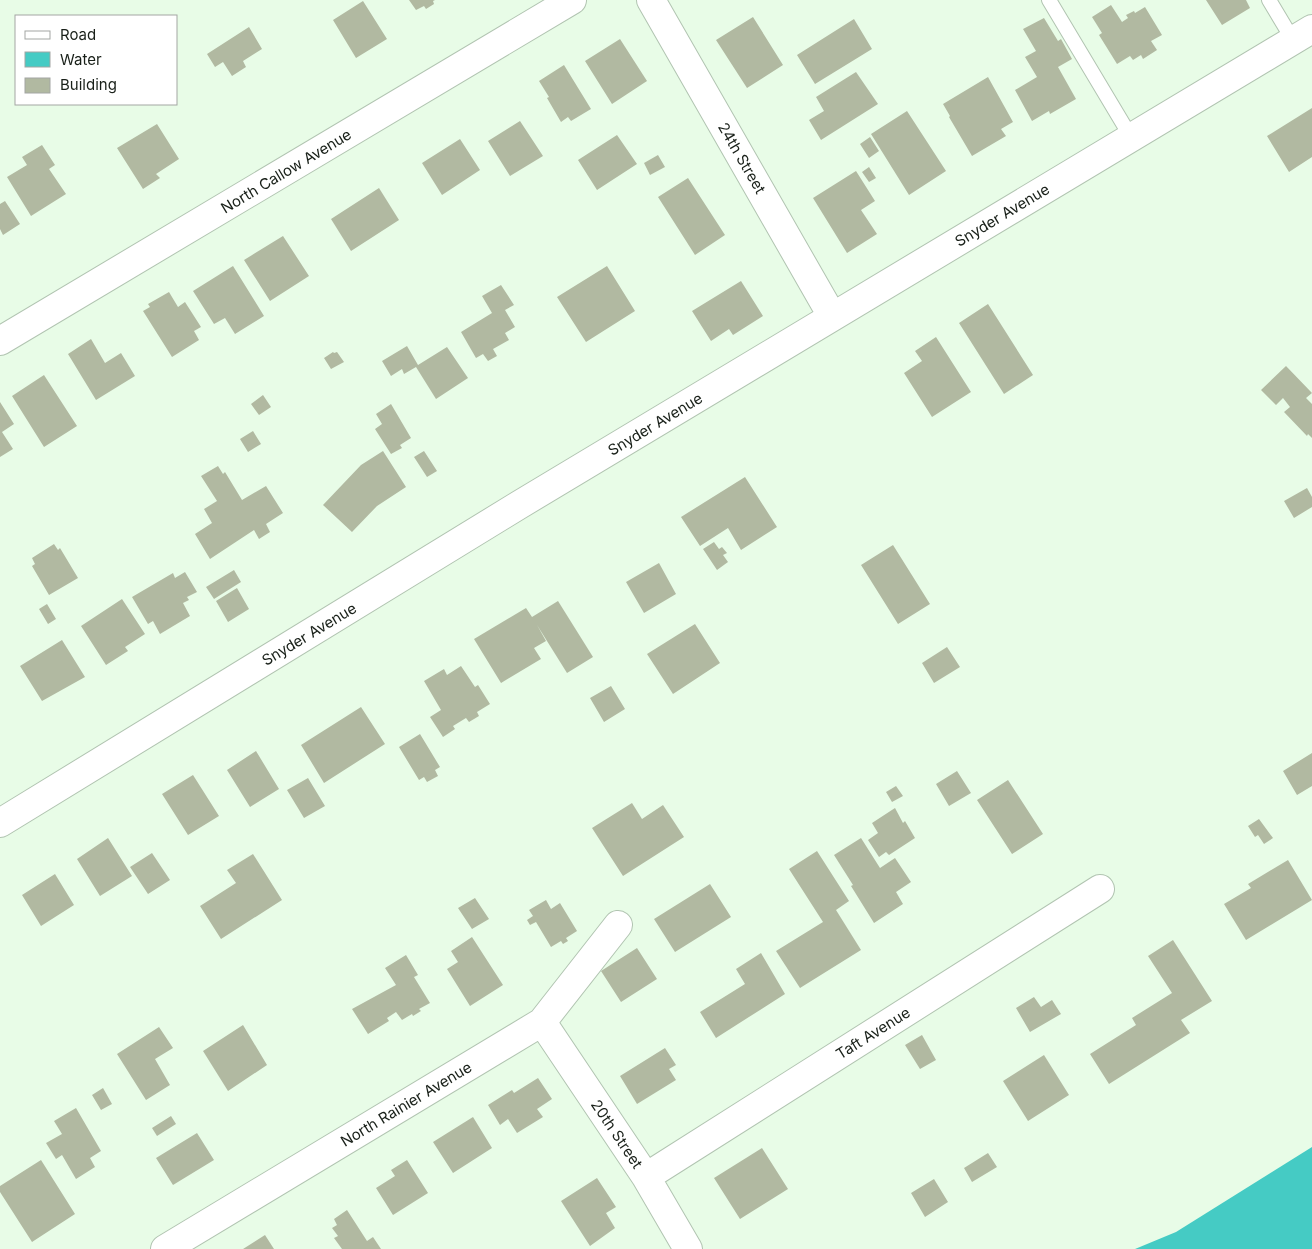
<svg xmlns="http://www.w3.org/2000/svg" width="1312" height="1249" font-family="Inter,sans-serif">
	<rect width="100%" height="100%" fill="#e8fce7"/>
	<path fill="#45cbc4" d="M1312 1147V1249H1135L1176 1232Z"/>
	<path fill="#b1b9a1" d="M409 0H435L433 1 434 4 426 9 424 6 416 10Z
		M1206 0H1246L1250 8 1222 25Z
		M363 1 387 39 356 58 333 20Z
		M1111 5 1122 22 1128 18 1126 15 1134 11 1135 13 1145 7 1162 35 1151 41 1157 50 1143 59 1141 55 1133 60 1130 56 1117 64 1099 35 1102 33 1092 17Z
		M753 17 783 65 747 88 716 40Z
		M1044 18 1058 41 1061 39 1072 59 1058 67 1076 99 1050 114 1049 111 1032 121 1015 90 1037 77 1025 57 1036 51 1023 29Z
		M854 19 872 49 815 84 797 55Z
		M249 27 262 49 243 61 246 67 232 76 223 62 215 67 207 54Z
		M620 39 647 81 612 104 585 61Z
		M564 65 591 109 571 121 568 117 561 122 547 98 549 97 539 81Z
		M856 72 878 104 821 140 809 120 824 111 816 97Z
		M988 77 1013 122 1001 129 1006 136 972 156 949 117 950 116 943 104Z
		M1312 108V157L1289 172 1267 136Z
		M907 111 946 171 909 195 871 134Z
		M520 121 543 156 510 176 488 141Z
		M157 124 179 159 156 174 160 178 143 189 117 148Z
		M617 135 637 164 597 190 578 160Z
		M870 137 879 151 869 158 860 144Z
		M460 139 480 170 442 195 422 163Z
		M42 145 55 165 49 169 66 194 31 216 7 177 27 165 22 157Z
		M658 155 665 167 650 175 644 163Z
		M869 167 876 178 869 182 862 172Z
		M856 171 875 201 861 210 877 234 847 253 813 198Z
		M688 178 725 235 695 255 658 197Z
		M379 188 399 220 351 251 331 219Z
		M5 201 20 224 3 235 0 229V204Z
		M283 236 309 276 270 301 244 260Z
		M233 266 264 316 235 334 225 318 214 324 193 291Z
		M607 266 635 311 586 342 557 297Z
		M741 281 763 316 733 335 729 329 711 341 692 311Z
		M501 285 514 305 505 310 515 327 505 333 509 340 493 349 497 356 488 361 483 354 476 358 461 332 492 313 482 296Z
		M169 292 178 307 185 302 201 327 194 331 199 340 172 357 143 311 150 307 148 304Z
		M988 304 1033 375 1004 394 959 323Z
		M936 337 971 392 932 417 904 373 922 361 915 351Z
		M91 339 105 363 121 353 135 376 96 400 68 354Z
		M407 346 418 365 447 347 468 378 436 399 416 367 404 374 402 369 391 376 382 361Z
		M333 352 334 353 337 352 344 362 331 369 324 358Z
		M1286 366 1312 393 1306 398 1312 404V438L1308 434 1307 436 1284 412 1290 407 1283 398 1276 405 1261 390Z
		M44 375 77 426 44 447 12 396Z
		M263 395 271 407 259 415 251 404Z
		M0 402 14 424 2 432 13 449 0 457Z
		M391 404 411 438 400 445 402 448 391 454 375 429 382 424 376 414Z
		M253 431 261 444 248 452 240 439Z
		M383 451 406 487 377 506 352 532 323 505 361 465Z
		M424 451 437 471 427 477 414 457Z
		M218 466 223 474 225 472 242 500 266 486 283 513 266 524 270 532 259 539 254 530 210 559 195 534 212 523 204 509 217 501 201 476Z
		M745 477 777 527 741 550 728 528 700 546 681 517Z
		M1307 488 1312 497V507L1294 518 1284 501Z
		M714 542 719 549 722 547 727 553 723 555 728 562 717 570 703 549Z
		M54 544 58 550 60 548 78 578 49 595 32 566 35 564 32 558Z
		M893 545 930 604 898 624 861 565Z
		M659 563 676 594 644 613 626 582Z
		M234 570 241 582 214 599 206 587Z
		M185 572 197 592 187 597 189 600 183 603 190 616 160 634 153 621 148 624 132 597 173 573 175 578Z
		M237 588 249 609 228 622 216 601Z
		M122 599 145 634 125 647 128 651 106 665 81 626Z
		M558 601 593 657 567 673 537 625 546 641 534 648 541 659 501 683 474 639 526 608 532 617Z
		M47 604 56 619 48 624 39 609Z
		M695 624 720 663 673 694 647 654Z
		M62 640 85 677 42 701 20 666Z
		M947 647 960 667 934 683 922 663Z
		M461 666 475 687 478 685 490 704 477 712 479 716 469 722 466 718 453 726 455 729 443 737 430 717 441 710 424 681 444 669 447 675Z
		M611 686 625 709 604 722 590 698Z
		M361 707 385 744 324 783 301 745Z
		M420 734 440 767 435 770 438 776 427 782 424 777 419 780 399 747Z
		M256 751 279 789 250 807 227 770Z
		M1312 753V786L1297 795 1283 771Z
		M957 771 971 793 949 806 936 784Z
		M193 775 219 816 188 835 162 794Z
		M308 778 325 806 304 818 287 790Z
		M1008 780 1043 834 1012 854 977 800Z
		M896 786 903 796 892 802 886 792Z
		M632 803 642 819 663 805 684 837 623 876 592 828Z
		M895 808 903 823 905 821 915 838 889 855 886 852 879 857 868 840 878 833 872 823Z
		M1259 819 1273 838 1264 844 1258 835 1255 837 1248 826Z
		M108 838 132 876 100 896 77 859Z
		M861 838 880 868 895 858 911 882 896 892 903 904 874 923 851 886 853 885 834 855Z
		M817 851 849 901 836 910 861 950 800 988 776 951 823 922 789 869Z
		M152 853 170 880 148 894 130 867Z
		M253 854 282 900 221 939 200 906 236 883 227 870Z
		M1288 860 1312 900 1246 940 1224 904 1251 888 1248 884Z
		M55 874 74 905 41 926 22 895Z
		M710 884 731 917 675 952 654 919Z
		M475 898 489 919 472 929 458 908Z
		M546 900 551 909 560 903 577 931 566 938 568 941 563 944 561 941 551 947 536 922 530 925 527 920 533 916 529 910Z
		M472 937 503 985 470 1006 447 969 458 962 451 951Z
		M1173 940 1212 1001 1181 1020 1190 1033 1109 1084 1090 1054 1136 1025 1132 1018 1172 993 1148 956Z
		M637 948 657 979 621 1002 601 971Z
		M761 953 785 994 716 1038 700 1012 745 984 736 969Z
		M406 955 418 975 414 977 430 1003 419 1009 421 1011 413 1016 412 1014 402 1020 396 1012 387 1018 389 1021 368 1034 352 1009 396 985 385 968Z
		M1034 997 1041 1007 1052 1000 1061 1014 1030 1032 1016 1008Z
		M243 1025 267 1065 228 1091 203 1051Z
		M159 1027 173 1048 155 1059 170 1085 146 1100 117 1054Z
		M922 1035 936 1060 920 1069 905 1045Z
		M665 1048 676 1065 669 1069 676 1080 637 1104 620 1076Z
		M1044 1055 1069 1095 1028 1121 1003 1081Z
		M538 1078 552 1099 537 1109 543 1117 517 1133 508 1119 500 1125 488 1105 512 1090 514 1093Z
		M103 1088 112 1104 101 1110 92 1095Z
		M76 1108 101 1151 90 1158 95 1167 76 1179 62 1155 56 1159 46 1143 62 1134 54 1121Z
		M171 1116 176 1124 157 1136 152 1128Z
		M473 1117 492 1148 453 1173 433 1142Z
		M197 1133 214 1160 173 1185 156 1158Z
		M762 1148 788 1189 740 1219 714 1178Z
		M988 1153 997 1167 972 1182 964 1168Z
		M41 1160 75 1214 32 1242 0 1192V1186Z
		M407 1160 428 1193 393 1215 376 1188 395 1176 391 1170Z
		M597 1178 616 1207 606 1213 615 1228 590 1246 561 1201Z
		M934 1179 948 1202 925 1217 911 1193Z
		M347 1210 367 1241 373 1237 381 1249H342L334 1238 338 1236 332 1228 337 1225 334 1219Z
		M265 1235 274 1249H243Z"/>
	<g fill="none" stroke-linecap="round" stroke-linejoin="round">
		<defs>
			<path id="lane" d="M1049 0 1131 137
				M1269 0 1293 40"/>
			<path id="street" d="M651 0 832 316
				M0 341 572 0
				M0 823 519 505 1312 29
				M542 1022 646 1177 688 1249
				M646 1177 1100 889
				M165 1249 542 1022 618 925"/>
		</defs>
		<use href="#lane" stroke="#b1c4b1" stroke-width="16"/>
		<use href="#street" stroke="#b1c4b1" stroke-width="30"/>
		<use href="#lane" stroke="#fff" stroke-width="14"/>
		<use href="#street" stroke="#fff" stroke-width="28"/>
	</g>
	<g text-anchor="middle" dominant-baseline="central" stroke-width="5" stroke-linejoin="round" paint-order="stroke">
		<g font-size="15" fill="#192019" stroke="#fff">
			<text transform="translate(742 158) rotate(60)">24th Street</text>
			<text transform="translate(286 171) rotate(-31)">North Callow Avenue</text>
			<text transform="translate(1002 215) rotate(-31)">Snyder Avenue</text>
			<text transform="translate(655 424) rotate(-31)">Snyder Avenue</text>
			<text transform="translate(309 634) rotate(-31)">Snyder Avenue</text>
			<text transform="translate(873 1033) rotate(-32)">Taft Avenue</text>
			<text transform="translate(406 1104) rotate(-31)">North Rainier Avenue</text>
			<text transform="translate(617 1134) rotate(56)">20th Street</text>
		</g>
	</g>
	<rect x="15" y="15" width="162" height="90" fill="#ffffff" stroke="#a3a6a3"/>
	<rect x="25" y="31" width="25" height="8" fill="#ffffff" stroke="#a3a6a3"/>
	<text x="60" y="40" font-size="15" fill="#192019">Road</text>
	<rect x="25" y="52" width="25" height="15" fill="#45cbc4" stroke="#a3a6a3"/>
	<text x="60" y="65" font-size="15" fill="#192019">Water</text>
	<rect x="25" y="78" width="25" height="15" fill="#b1b9a1" stroke="#a3a6a3"/>
	<text x="60" y="90" font-size="15" fill="#192019">Building</text>
</svg>
